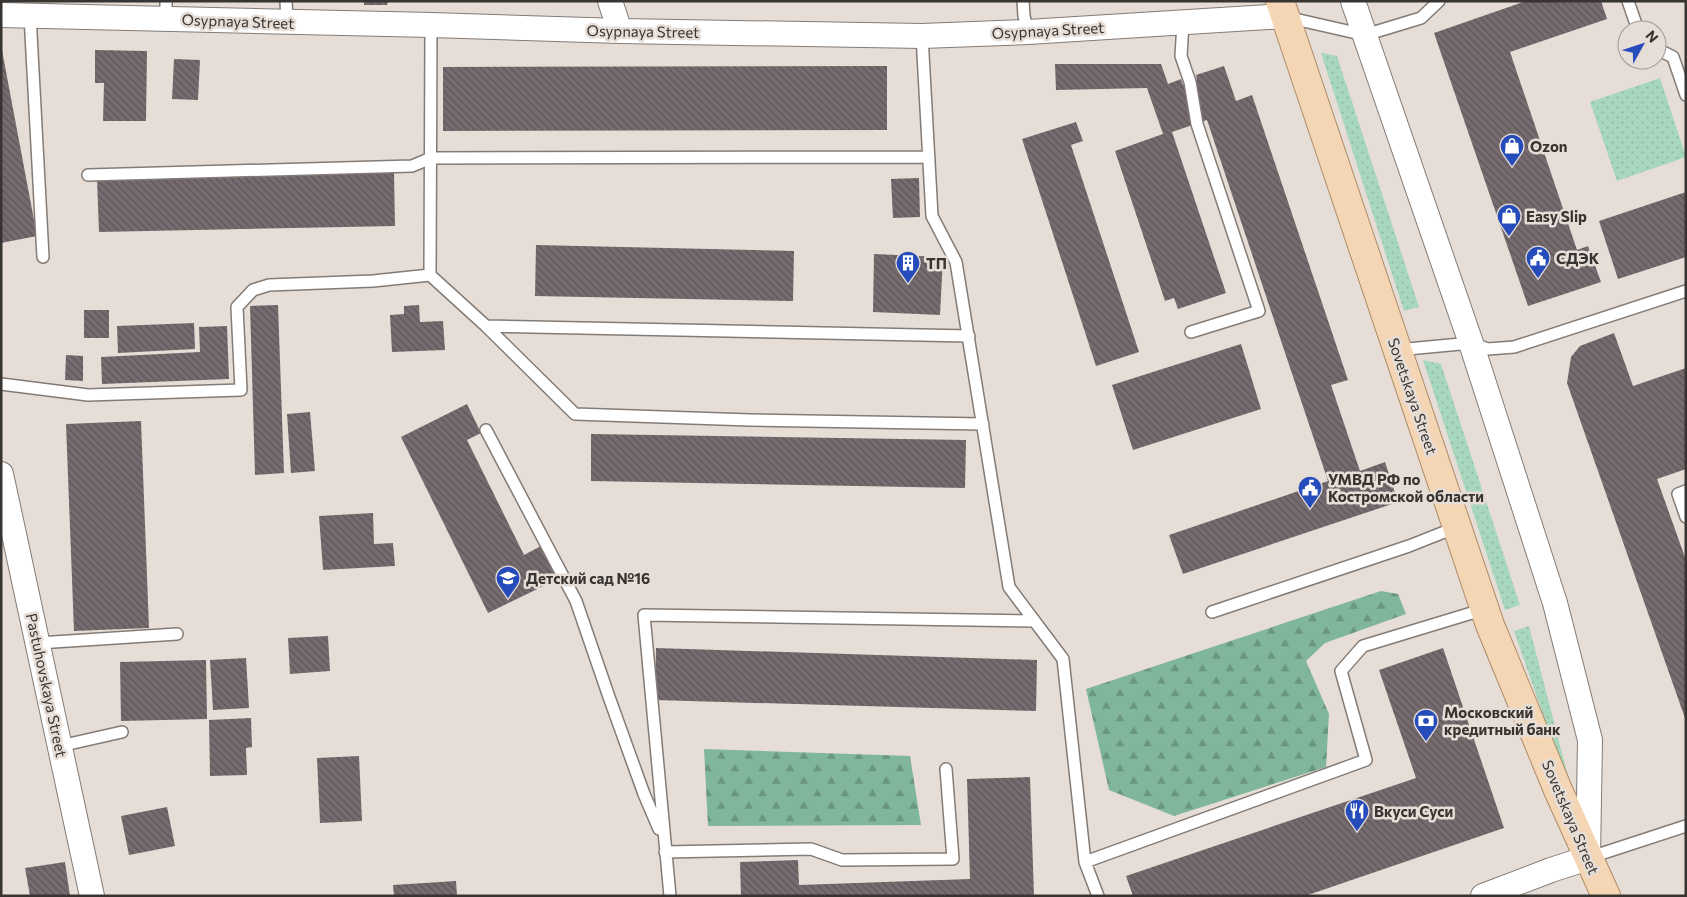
<svg xmlns="http://www.w3.org/2000/svg" width="1687" height="897" font-family="Commissioner,sans-serif">
	<defs>
		<pattern id="green-dots" width="8" height="8" patternUnits="userSpaceOnUse" patternTransform="scale(1.25)"><rect width="8" height="8" fill="#a7d7bd"/><path d="M2 2h.1M6 6h.1" fill="none" stroke="#90b9a3" stroke-width="1.8" stroke-linecap="round"/></pattern>
		<pattern id="forest-firs" width="22" height="20" patternUnits="userSpaceOnUse" patternTransform="scale(1.25)"><rect width="22" height="20" fill="#80b69a"/><path d="M5 1l3.5 6h-7zM16 11l3.5 6h-7z" fill="#6a957e"/></pattern>
		<pattern id="building-back-hatch" width="6" height="6" patternUnits="userSpaceOnUse" patternTransform="scale(1.25)"><rect width="6" height="6" fill="#766c6f"/><path d="M-1 5l2 2M0 0l6 6M5-1l2 2" fill="none" stroke="#5c5557"/></pattern>
	</defs>
	<rect width="100%" height="100%" fill="#e7ddd7"/>
	<path fill="url(#green-dots)" d="M1321 53 1337 56 1419 307 1404 311Z
		M1660 78 1686 157 1617 181 1590 102Z
		M1423 360 1441 364 1520 605 1505 610Z
		M1529 626 1569 780 1566 781 1514 631Z"/>
	<path fill="url(#forest-firs)" d="M1381 591 1398 594 1406 614 1325 643 1306 661 1329 714 1326 767 1174 816 1109 790 1086 689Z
		M704 749 910 756 921 825 708 826Z"/>
	<path fill="url(#building-back-hatch)" d="M364 1H388L387 5H364Z
		M1526 1H1601L1607 19 1510 52 1577 250 1588 246 1601 282 1528 306 1434 33Z
		M1 45 37 236 1 243Z
		M95 50 147 51 146 121H103L104 83H95Z
		M174 59 200 60 198 100 172 99Z
		M1055 64H1161L1168 84 1181 79 1183 85 1197 80 1196 75 1224 66 1236 101 1252 95 1348 380 1331 385 1360 471 1385 462 1398 502 1183 574 1169 535 1328 481 1207 120 1172 132 1226 293 1178 309 1174 298 1165 301 1115 151 1163 134 1147 88 1056 90Z
		M887 66V130L443 131V67Z
		M1076 122 1083 141 1071 145 1139 352 1096 366 1022 139Z
		M394 173 395 226 99 232 97 179Z
		M919 178 920 217 893 218 891 179Z
		M1686 192V257L1618 279 1599 221Z
		M536 245 794 251 793 301 535 296Z
		M874 254 943 257 940 315 873 312Z
		M278 305 284 473 255 475 250 306Z
		M419 305 420 322 443 321 445 350 392 352 390 315 404 314V306Z
		M84 310H109V338H84Z
		M194 323 195 349 118 353 117 326Z
		M227 326 229 379 102 384 101 357 200 352 199 327Z
		M1614 333 1633 386 1686 368V469L1657 479 1686 560V721L1567 383 1571 357 1580 346Z
		M1241 344 1261 409 1133 450 1112 385Z
		M66 355 83 356V381L65 380Z
		M467 404 481 433 467 440 524 555 541 546 558 579 488 613 401 437Z
		M310 412 315 471 291 473 287 414Z
		M141 421 149 628 74 631 66 424Z
		M591 434 966 440 965 488 591 481Z
		M373 513 374 544 393 543 395 566 323 570 319 516Z
		M328 636 330 671 290 674 288 638Z
		M656 648 1037 660 1036 711 655 700Z
		M1443 648 1504 828 1305 896H1133L1126 876 1416 778 1379 670Z
		M246 658 249 708 213 710 210 660Z
		M206 660 207 719 121 721 120 662Z
		M251 718 252 747 246 748 247 775 210 776 209 720Z
		M359 756 362 821 320 823 317 758Z
		M1030 777 1034 896H741L740 862 798 860 799 885 970 879 967 779Z
		M167 807 175 846 129 855 121 816Z
		M65 862 70 896H30L25 868Z
		M456 881 457 896H394L393 885Z"/>
	<g fill="none" stroke-linecap="round" stroke-linejoin="round">
		<defs>
			<path id="lane" d="M166 1V19
				M286 1 287 23
				M1023 1 1024 16 1028 32
				M1628 1 1638 30
				M30 15 43 257
				M1286 17 1365 35 1421 18 1439 1
				M1183 23 1181 56 1190 82 1197 124 1259 311 1191 332
				M431 25 430 275 486 326 575 414 750 420 983 424
				M922 36 932 216 956 262 1009 587 1063 659 1085 862 1098 896
				M1657 49 1673 57 1686 95
				M88 175 412 166 431 158 929 157
				M486 326 969 336
				M1397 350 1471 343 1488 349 1514 347 1686 291
				M1 384 88 395 241 390 237 307 253 290 269 285 373 281 430 275
				M486 430 576 601 609 697 644 794 659 829
				M1686 491 1678 494 1686 517
				M1212 612 1409 546 1457 527
				M38 643 177 634
				M60 746 122 732
				M665 852 811 849 842 860 953 859 946 769
				M1588 858 1686 826
				M1085 862 1366 760 1341 671 1363 646 1485 609
				M670 896 644 615 1034 621"/>
			<path id="street" d="M610 1 620 31
				M1353 1 1471 343 1555 603 1590 740 1588 858 1551 870 1483 896
				M1 15 431 25 620 31 922 36 1028 32 1285 16
				M1 474 92 896"/>
			<path id="primary" d="M1280 1 1490 625 1558 790 1606 896"/>
		</defs>
		<use href="#lane" stroke="#837b75" stroke-width="14"/>
		<use href="#street" stroke="#837b75" stroke-width="26"/>
		<use href="#primary" stroke="#ad8c66" stroke-width="30"/>
		<use href="#lane" stroke="#fff" stroke-width="11"/>
		<use href="#street" stroke="#fff" stroke-width="24"/>
		<use href="#primary" stroke="#f4d6b5" stroke-width="28"/>
	</g>
	<defs>
		<symbol id="shop-pin" viewBox="-11 -11 22 30"><path d="M0 17L-7.5 6A9.5 9.5 0 1 1 7.5 6Z" fill="#264bba" stroke="#e7ddd7"/><path d="M-5-2.5h2.3a2.7 3.5 0 0 1 5.4 0H5L5.5 6h-11ZM-1.5-2.5h3a1.5 2.3 0 0 0-3 0Z" fill="#fff"/></symbol>
		<symbol id="civic-pin" viewBox="-11 -11 22 30"><path d="M0 17L-7.5 6A9.5 9.5 0 1 1 7.5 6Z" fill="#264bba" stroke="#e7ddd7"/><path d="M-.6-6.5H3V-4.5H.6V-3L4-1V1h2V6H-6V1h2V-1L-.6-3ZM-1.2 2.5V6h2.4V2.5Z" fill="#fff"/></symbol>
		<symbol id="building-pin" viewBox="-11 -11 22 30"><path d="M0 17L-7.5 6A9.5 9.5 0 1 1 7.5 6Z" fill="#264bba" stroke="#e7ddd7"/><path d="M-4-6H4V6H1V3H-1V6H-4ZM-2.5-4.3h1.7v1.8h-1.7ZM.8-4.3h1.7v1.8H.8ZM-2.5-1h1.7V.8h-1.7ZM.8-1h1.7V.8H.8Z" fill="#fff"/></symbol>
		<symbol id="school-pin" viewBox="-11 -11 22 30"><path d="M0 17L-7.5 6A9.5 9.5 0 1 1 7.5 6Z" fill="#264bba" stroke="#e7ddd7"/><path d="M0-5L7-2L0 1L-7-2ZM-4 1L0 2.5L4 1V4Q0 6-4 4Z" fill="#fff"/></symbol>
		<symbol id="bank-pin" viewBox="-11 -11 22 30"><path d="M0 17L-7.5 6A9.5 9.5 0 1 1 7.5 6Z" fill="#264bba" stroke="#e7ddd7"/><path d="M-6-4H6V4H-6ZM0-2.3a2.3 2.3 0 1 0 0 4.6a2.3 2.3 0 1 0 0-4.6Z" fill="#fff"/></symbol>
		<symbol id="restaurant-pin" viewBox="-11 -11 22 30"><path d="M0 17L-7.5 6A9.5 9.5 0 1 1 7.5 6Z" fill="#264bba" stroke="#e7ddd7"/><path d="M-5-6h1v4h1v-4h1v4h1v-4h1v5L-1.5 .5V6h-2V.5L-5-1ZM5-6V6H3V1.5H1.5Q1.5-4 5-6Z" fill="#fff"/></symbol>
	</defs>
	<g fill-rule="evenodd">
		<use href="#shop-pin" x="1498" y="132" width="28" height="38"/>
		<use href="#shop-pin" x="1495" y="202" width="28" height="38"/>
		<use href="#civic-pin" x="1524" y="244" width="28" height="38"/>
		<use href="#building-pin" x="894" y="249" width="28" height="38"/>
		<use href="#civic-pin" x="1296" y="474" width="28" height="38"/>
		<use href="#school-pin" x="494" y="564" width="28" height="38"/>
		<use href="#bank-pin" x="1412" y="707" width="28" height="38"/>
		<use href="#restaurant-pin" x="1343" y="797" width="28" height="38"/>
	</g>
	<g text-anchor="middle" dominant-baseline="central" stroke-width="5" stroke-linejoin="round" paint-order="stroke">
		<g font-size="15" fill="#373431" stroke="#e7ddd7">
			<text transform="translate(238 21) rotate(2)">Osypnaya Street</text>
			<text transform="translate(1048 30) rotate(-3)">Osypnaya Street</text>
			<text transform="translate(643 31) rotate(1)">Osypnaya Street</text>
			<text transform="translate(1413 396) rotate(71)">Sovetskaya Street</text>
			<text transform="translate(47 685) rotate(78)">Pastuhovskaya Street</text>
			<text transform="translate(1571 817) rotate(67)">Sovetskaya Street</text>
		</g>
		<g font-size="15" font-weight="bold" fill="#373431" stroke="#e7ddd7" text-anchor="start">
			<text x="1530" y="146">Ozon</text>
			<text x="1526" y="216">Easy Slip</text>
			<text x="1556" y="258">СДЭК</text>
			<text x="926" y="263">ТП</text>
			<text x="1328" y="479">УМВД РФ по<tspan x="1328" dy="17">Костромской области</tspan></text>
			<text x="526" y="578">Детский сад №16</text>
			<text x="1444" y="712">Московский<tspan x="1444" dy="17">кредитный банк</tspan></text>
			<text x="1374" y="811">Вкуси Суси</text>
		</g>
	</g>
	<rect width="1687" height="897" fill="none" stroke="#373431" stroke-width="5"/>
	<g transform="translate(1642 45) rotate(50)"><circle r="24" fill="#e7ddd7" stroke="#a19995"/>
	<path d="M0-4L9 19L0 12L-9 19Z" fill="#264bba"/>
	<text y="-8" font-size="14" font-weight="bold" text-anchor="middle" fill="#373431">N</text>
	</g>
</svg>
